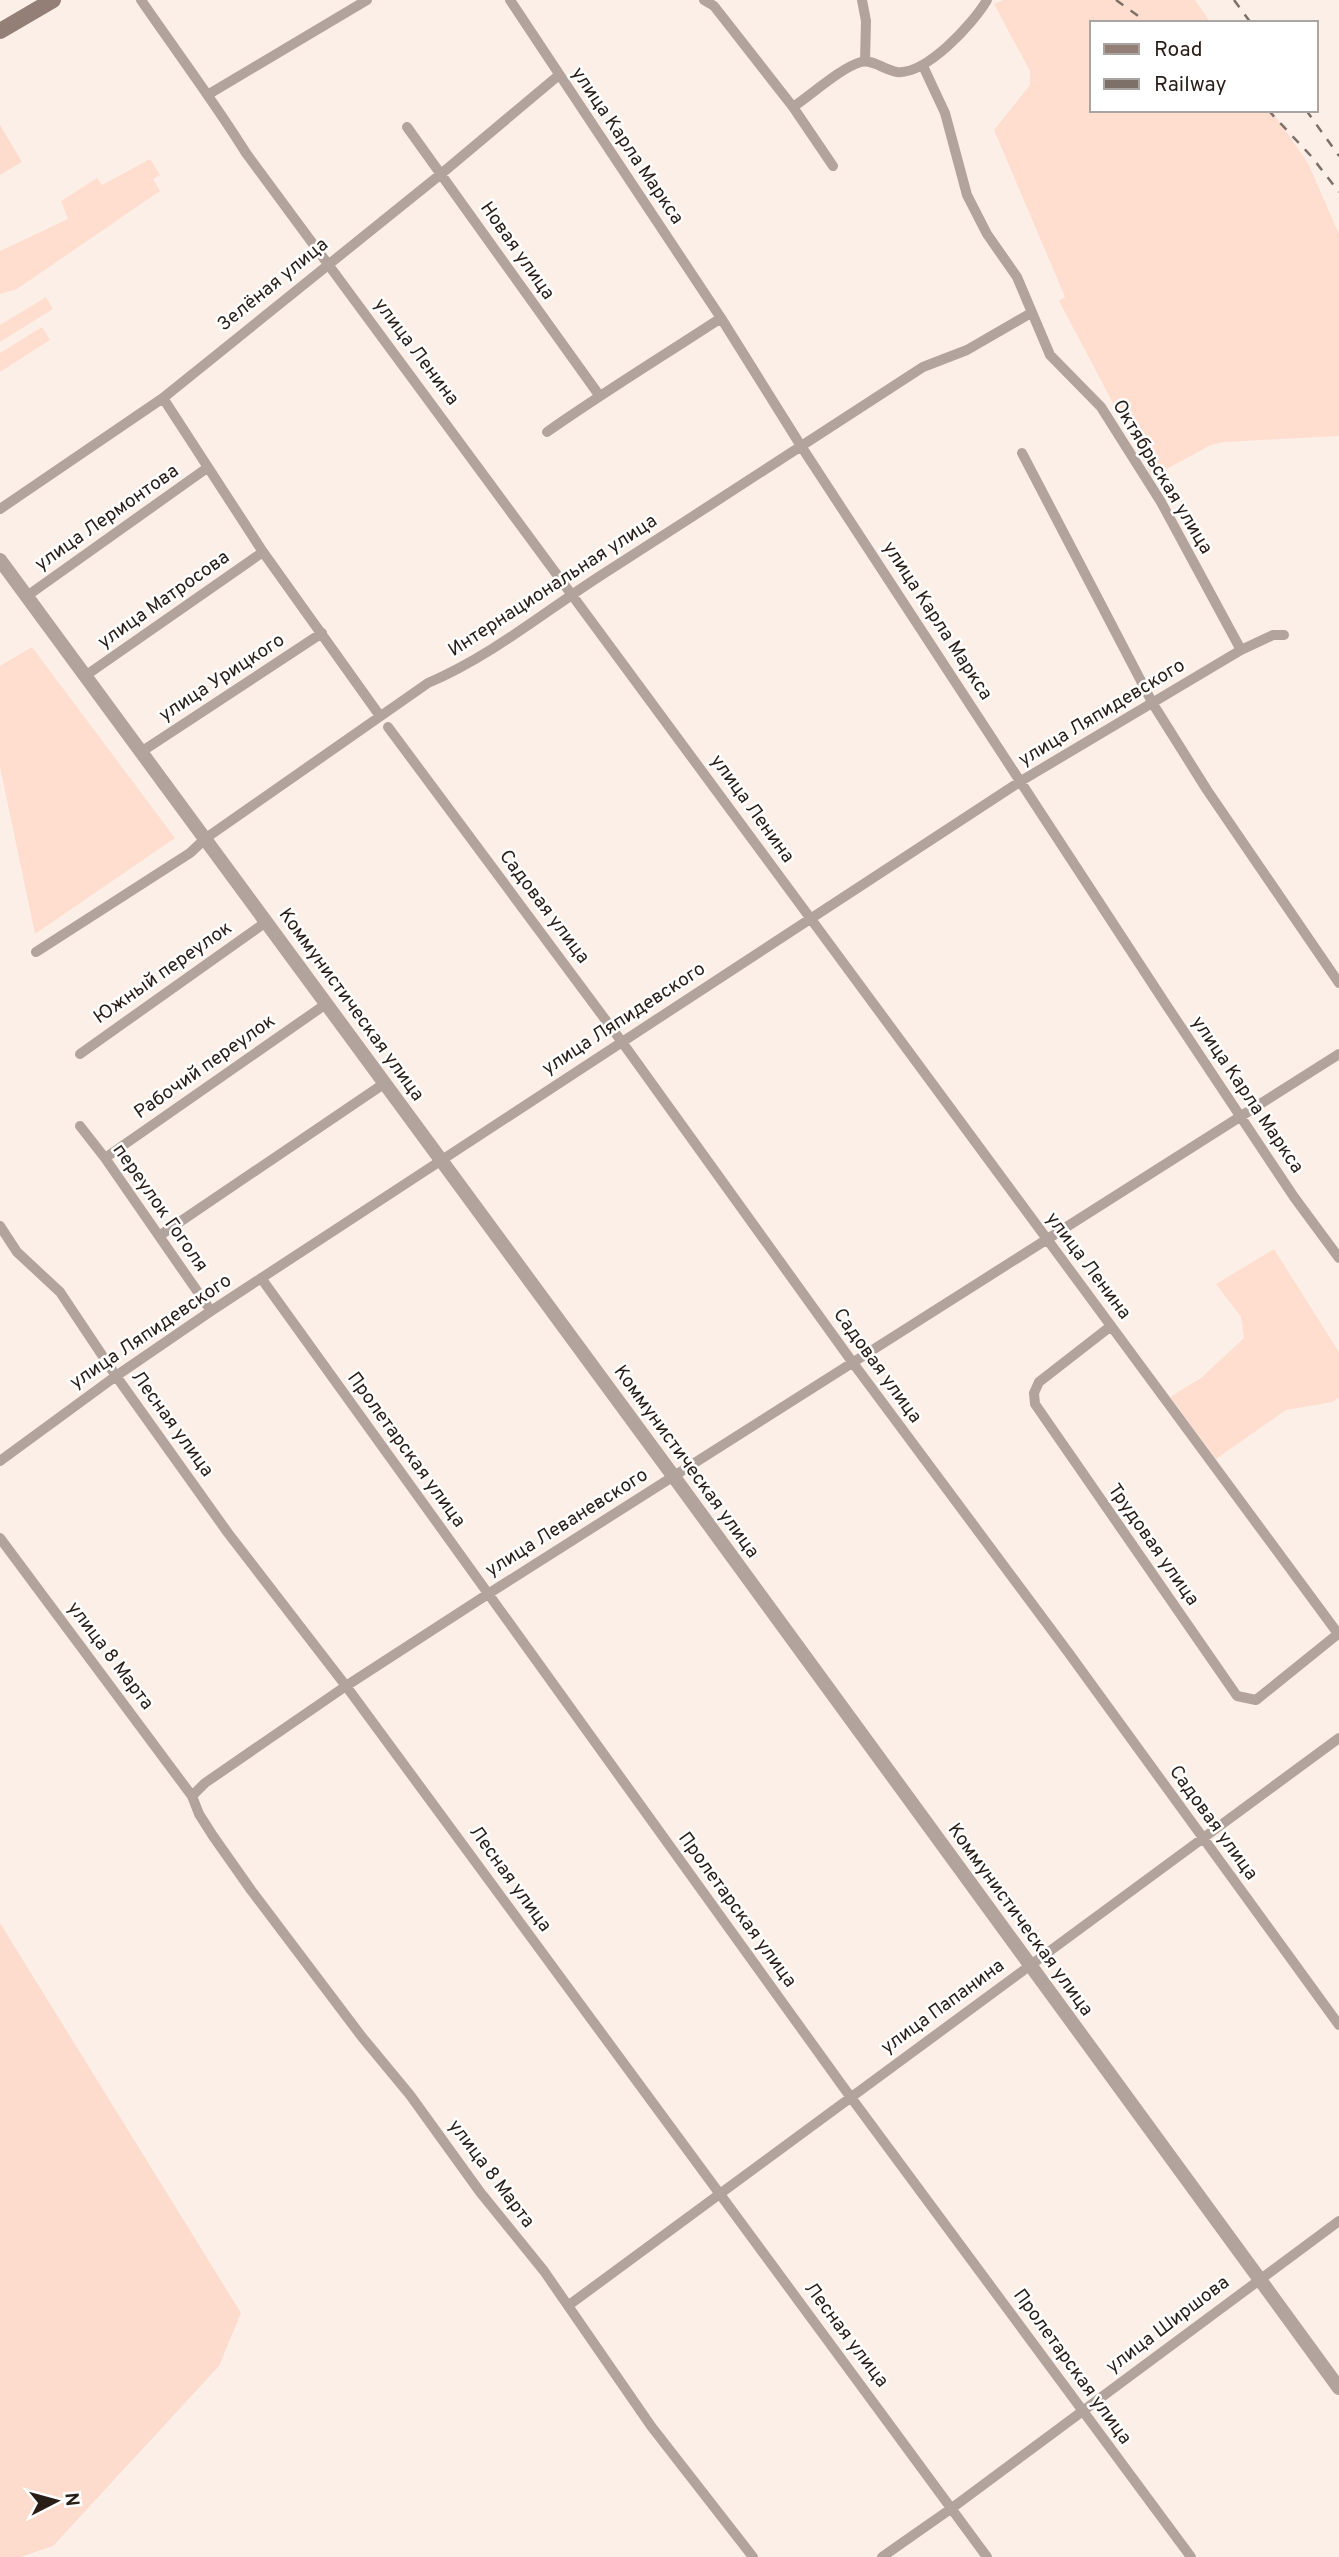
<svg xmlns="http://www.w3.org/2000/svg" width="1339" height="2557" font-family="Overpass,sans-serif">
	<rect width="100%" height="100%" fill="#fcefe8"/>
	<path fill="#ffdecf" d="M1004 0H1195L1211 23H1092V110H1271L1308 163 1339 234V436L1224 442 1211 445 1152 477 1059 301 1065 297 994 130 1030 85V71L994 4Z
		M150 159 160 175 153 179 160 191 17 289 0 294V251L68 219 61 201 97 178 102 185Z
		M46 297 53 309 0 342V325Z
		M42 327 50 340 0 372V353Z
		M32 647 175 838 35 934 0 767V666Z
		M1274 1249 1339 1352V1397L1333 1402 1286 1410 1216 1459 1170 1397 1201 1378 1244 1338 1241 1317 1216 1284Z"/>
	<path fill="#fedccd" d="M0 125 22 162 0 175Z
		M0 1923 241 2313 219 2366 53 2546 21 2557H0Z"/>
	<g fill="none" stroke-linecap="round" stroke-linejoin="round">
		<path stroke="#b2a49d" stroke-width="10" d="M141 0C176 51 213 100 246 153L1339 1635
			M510 0 721 318 801 446 1165 1003 1294 1197 1339 1258
			M704 0 714 6 793 107 833 166
			M862 0 866 21 865 61
			M923 66 945 113 967 195 987 234 1017 277 1050 355 1101 407 1161 502 1241 650
			M209 94 367 0
			M793 107C811 95 842 67 861 62 873 59 884 70 897 72 926 75 973 24 987 0
			M407 127 599 395
			M163 398 263 552 380 716
			M547 432C604 392 663 356 721 318
			M1022 453 1153 704 1207 790 1339 983
			M0 509 163 398 441 174 559 75
			M27 596 207 468
			M85 676 263 552
			M388 727 622 1042 853 1363 1068 1652 1339 2025
			M141 752 322 633
			M36 952 190 853 206 838 428 683C491 656 543 613 600 576 708 507 815 437 923 367L967 350 1031 313
			M80 1054 266 922
			M80 1126 105 1158 211 1311
			M105 1158 326 1004
			M0 1226 17 1252 60 1292 116 1376 228 1533 346 1686 987 2557
			M159 1236 385 1083
			M261 1278 844 2088 1191 2557
			M1111 1326 1039 1382 1034 1393 1035 1404 1237 1696 1256 1700 1338 1634
			M0 1461 116 1376 211 1311 1021 781 1241 650 1273 635H1284
			M0 1538 192 1796
			M569 2305 1339 1738
			M753 2557 651 2426 544 2271 480 2192 410 2095 362 2037 251 1890 213 1836 199 1814 192 1796 205 1783 346 1686 488 1594 1339 1054
			M882 2557 952 2508 1339 2221"/>
		<path stroke="#b2a49d" stroke-width="14" d="M0 560 674 1477 1339 2388"/>
		<path stroke="#937f75" stroke-width="16" d="M0 31 53 0"/>
		<path stroke="#7c7069" stroke-width="2.5" stroke-dasharray="9 9" stroke-linecap="butt" d="M1116 0 1148 23
			M1234 0 1251 23
			M1268 110 1311 156 1339 192
			M1306 110 1339 156"/>
	</g>
	<g text-anchor="middle" dominant-baseline="central" stroke-width="5" stroke-linejoin="round" paint-order="stroke">
		<g font-size="19" fill="#291d17" stroke="#fff">
			<text transform="translate(627 146) rotate(56)">улица Карла Маркса</text>
			<text transform="translate(517 251) rotate(55)">Новая улица</text>
			<text transform="translate(273 285) rotate(-39)">Зелёная улица</text>
			<text transform="translate(416 352) rotate(53)">улица Ленина</text>
			<text transform="translate(1162 477) rotate(59)">Октябрьская улица</text>
			<text transform="translate(107 518) rotate(-35)">улица Лермонтова</text>
			<text transform="translate(553 586) rotate(-33)">Интернациональная улица</text>
			<text transform="translate(164 600) rotate(-35)">улица Матросова</text>
			<text transform="translate(937 621) rotate(57)">улица Карла Маркса</text>
			<text transform="translate(222 678) rotate(-33)">улица Урицкого</text>
			<text transform="translate(1102 713) rotate(-31)">улица Ляпидевского</text>
			<text transform="translate(752 809) rotate(54)">улица Ленина</text>
			<text transform="translate(544 907) rotate(53)">Садовая улица</text>
			<text transform="translate(163 973) rotate(-35)">Южный переулок</text>
			<text transform="translate(351 1005) rotate(54)">Коммунистическая улица</text>
			<text transform="translate(624 1019) rotate(-33)">улица Ляпидевского</text>
			<text transform="translate(205 1067) rotate(-35)">Рабочий переулок</text>
			<text transform="translate(1247 1095) rotate(56)">улица Карла Маркса</text>
			<text transform="translate(160 1208) rotate(55)">переулок Гоголя</text>
			<text transform="translate(1088 1266) rotate(53)">улица Ленина</text>
			<text transform="translate(151 1332) rotate(-34)">улица Ляпидевского</text>
			<text transform="translate(877 1366) rotate(54)">Садовая улица</text>
			<text transform="translate(172 1424) rotate(54)">Лесная улица</text>
			<text transform="translate(406 1450) rotate(54)">Пролетарская улица</text>
			<text transform="translate(686 1462) rotate(54)">Коммунистическая улица</text>
			<text transform="translate(567 1523) rotate(-32)">улица Леваневского</text>
			<text transform="translate(1153 1545) rotate(55)">Трудовая улица</text>
			<text transform="translate(110 1656) rotate(53)">улица 8 Марта</text>
			<text transform="translate(1213 1823) rotate(54)">Садовая улица</text>
			<text transform="translate(510 1879) rotate(54)">Лесная улица</text>
			<text transform="translate(737 1910) rotate(54)">Пролетарская улица</text>
			<text transform="translate(1020 1920) rotate(54)">Коммунистическая улица</text>
			<text transform="translate(943 2007) rotate(-36)">улица Папанина</text>
			<text transform="translate(491 2174) rotate(53)">улица 8 Марта</text>
			<text transform="translate(1168 2325) rotate(-37)">улица Ширшова</text>
			<text transform="translate(846 2335) rotate(53)">Лесная улица</text>
			<text transform="translate(1072 2367) rotate(54)">Пролетарская улица</text>
		</g>
	</g>
	<rect x="1090" y="21" width="228" height="91" fill="#ffffff" stroke="#a9a5a2" stroke-width="2"/>
	<rect x="1104" y="44" width="35" height="10" fill="#937f75" stroke="#a9a5a2" stroke-width="2"/>
	<text x="1154" y="56" font-size="21" fill="#291d17">Road</text>
	<rect x="1104" y="79" width="35" height="10" fill="#7c7069" stroke="#a9a5a2" stroke-width="2"/>
	<text x="1154" y="91" font-size="21" fill="#291d17">Railway</text>
	<g transform="translate(56 2501) rotate(84)" stroke="#ffffff" stroke-width="5" paint-order="stroke">
	<path d="M0-5L12 26L0 18L-12 26Z" fill="#291d17"/>
	<text y="-10" font-size="19" font-weight="bold" text-anchor="middle" fill="#291d17">N</text>
	</g>
</svg>
